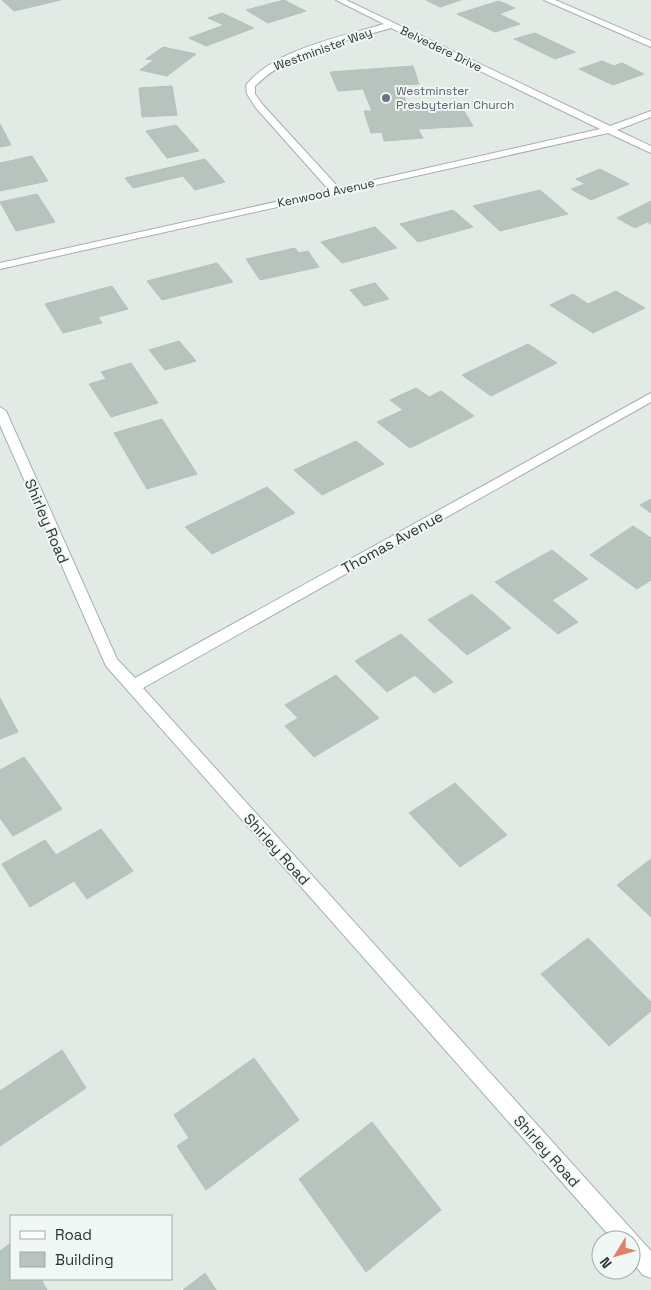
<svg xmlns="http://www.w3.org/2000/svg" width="651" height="1290" font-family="'Space Grotesk',sans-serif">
	<rect width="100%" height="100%" fill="#e1eae5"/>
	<path fill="#b7c4be" stroke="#b4c2bc" d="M2 0H61L14 11Z
		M284 0 306 11 268 23 246 10Z
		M426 0H461L440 7Z
		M499 1 515 8 499 14 520 24 495 32 457 14Z
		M222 13 254 28 206 46 189 38 224 25 208 18Z
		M535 33 575 52 555 59 514 39Z
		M163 47 196 54 167 76 140 70 154 60 146 59Z
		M602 61 614 66 622 63 644 74 613 85 579 69Z
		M413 66 419 84 398 85 410 109 461 106 473 126 418 129 423 138 384 141 382 132 371 133 364 111H372L363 89 338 91 330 72Z
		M172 86 177 115 142 117 139 88Z
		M0 124 11 145 0 147Z
		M176 125 199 151 167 158 146 131Z
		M32 156 48 181 0 191V163Z
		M205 159 225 182 195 190 183 176 133 188 125 178Z
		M600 169 629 184 591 200 571 189 585 184 576 179Z
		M540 190 568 214 500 231 473 206Z
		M37 194 55 222 16 231 0 202Z
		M651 201V224L647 222 635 228 617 218Z
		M453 210 473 227 418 242 400 224Z
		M375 227 397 248 342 263 321 242Z
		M295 248 299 253 308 251 319 267 260 280 246 259Z
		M217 263 233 282 162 300 147 281Z
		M375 283 389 299 364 306 350 290Z
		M112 286 128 309 98 317 102 323 63 333 45 304Z
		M616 291 645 308 593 333 550 305 573 294 588 304Z
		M179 341 196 361 165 370 149 350Z
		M528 344 557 363 491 396 462 375Z
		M131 363 158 403 111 417 89 384 106 379 101 372Z
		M416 388 429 397 441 391 474 416 410 448 377 422 403 410 390 400Z
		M162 419 197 474 147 489 114 433Z
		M356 441 384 464 322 495 294 470Z
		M267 487 295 513 212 554 185 527Z
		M651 499V513L640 505Z
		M633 526 651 538V580L637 589 590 555Z
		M552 550 588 579 552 600 578 622 558 634 495 582Z
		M472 594 511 628 467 655 428 620Z
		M401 634 453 682 434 693 415 675 387 692 355 661Z
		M336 675 379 718 314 757 285 726 298 718 285 705Z
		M0 698 18 732 0 739Z
		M24 757 62 809 13 836 0 818V770Z
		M455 783 507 835 460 867 409 813Z
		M101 829 133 871 87 899 74 881 30 907 2 864 45 840 56 855Z
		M651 859V917L617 885Z
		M588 938 651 1002V1011L609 1046 541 974Z
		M62 1050 86 1088 0 1146V1091Z
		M254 1058 299 1120 206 1190 177 1146 189 1138 174 1115Z
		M372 1122 441 1210 366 1272 299 1179Z
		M11 1243V1279H41L47 1290H0V1251Z
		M205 1273 216 1290H183Z"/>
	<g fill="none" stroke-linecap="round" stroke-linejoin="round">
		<defs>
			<path id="minor" d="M336 0H346L610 126 651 111V117L617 130 651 146V153L608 133 0 269V263L329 190 256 108 247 94 246 85C275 49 341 37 384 24ZM391 28 600 129 339 188 262 104 255 94V86C290 51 345 42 391 28Z
				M544 0H555L651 41V47Z
				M651 393V402L143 688 651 1251V1278L643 1275 631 1261V1240H613L106 666 0 425V407L6 411 117 659 135 678Z"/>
		</defs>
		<use href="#minor" stroke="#a5b1ab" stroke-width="2"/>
		<use href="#minor" fill="#fff" fill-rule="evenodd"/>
	</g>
	<circle fill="#6b7280" stroke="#f1f7f4" stroke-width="2" cx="386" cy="98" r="5"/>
	<g text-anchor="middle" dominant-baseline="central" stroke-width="4" stroke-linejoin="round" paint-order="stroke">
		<g font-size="12" fill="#243831" stroke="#f1f7f4">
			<text transform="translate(323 49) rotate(-20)">Westminister Way</text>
			<text transform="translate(441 49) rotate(26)">Belvedere Drive</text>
			<text transform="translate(326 193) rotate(-12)">Kenwood Avenue</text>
		</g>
		<g font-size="12" fill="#5b616d" stroke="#f1f7f4" text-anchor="start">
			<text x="396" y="91">Westminster<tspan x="396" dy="14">Presbyterian Church</tspan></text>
		</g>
		<g font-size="15" fill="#243831" stroke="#f1f7f4">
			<text transform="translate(47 521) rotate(67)">Shirley Road</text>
			<text transform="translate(392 542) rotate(-29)">Thomas Avenue</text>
			<text transform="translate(277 849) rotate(48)">Shirley Road</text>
			<text transform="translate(547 1151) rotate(48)">Shirley Road</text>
		</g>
	</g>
	<rect x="10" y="1215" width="162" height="65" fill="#f1f7f4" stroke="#9faba6"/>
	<rect x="20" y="1231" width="25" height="8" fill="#ffffff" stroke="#9faba6"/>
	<text x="55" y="1240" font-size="15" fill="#243831">Road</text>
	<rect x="20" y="1252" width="25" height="15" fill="#b7c4be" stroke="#9faba6"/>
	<text x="55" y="1265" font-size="15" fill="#243831">Building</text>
	<g transform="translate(616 1255) rotate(233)"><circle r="24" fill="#f1f7f4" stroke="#9faba6"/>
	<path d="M0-4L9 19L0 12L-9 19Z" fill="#e07f69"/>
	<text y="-8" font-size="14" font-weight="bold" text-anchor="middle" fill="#243831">N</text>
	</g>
</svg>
